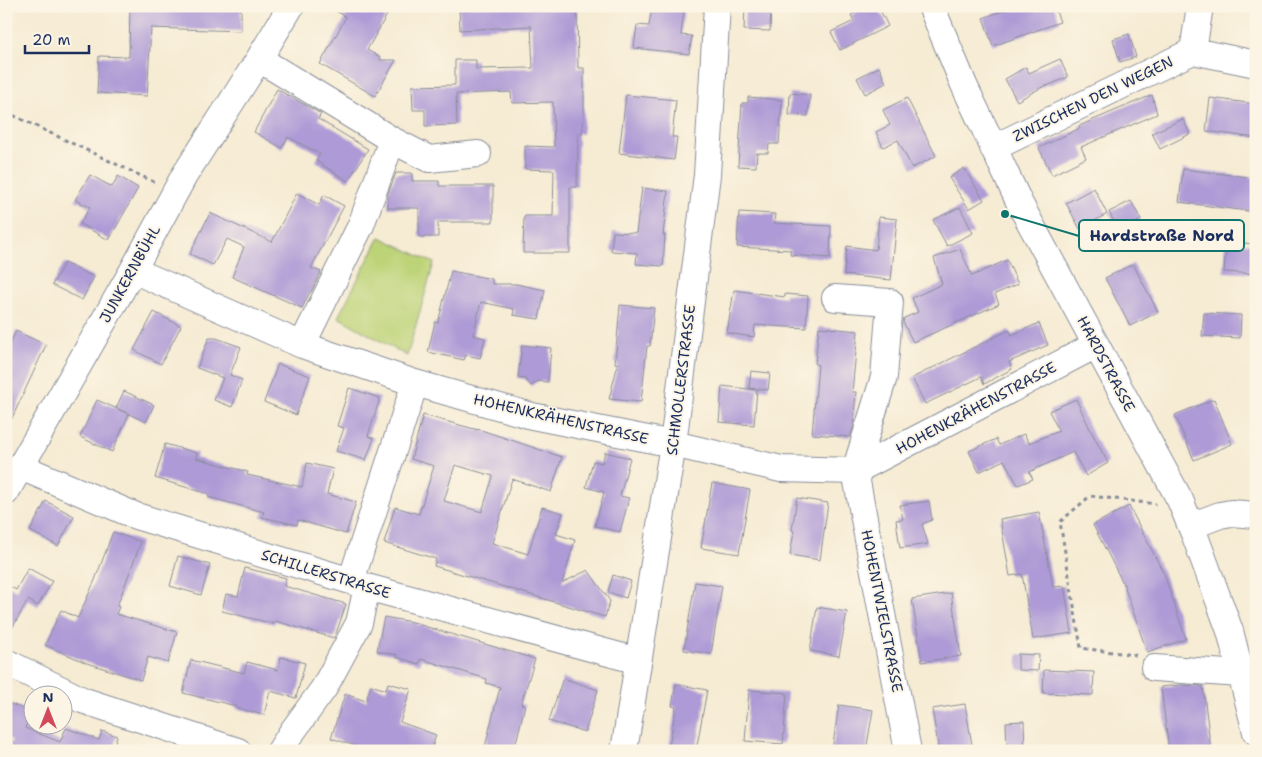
<svg xmlns="http://www.w3.org/2000/svg" width="1262" height="757" font-family="'Shantell Sans',sans-serif">
	<rect width="100%" height="100%" fill="#fcf5e5"/>
	<filter id="ink" filterUnits="userSpaceOnUse"><feTurbulence type="fractalNoise" baseFrequency=".02" numOctaves="2"/><feDisplacementMap in="SourceGraphic" scale="10" xChannelSelector="R" yChannelSelector="G"/><feConvolveMatrix kernelMatrix="1 2 1 2 8 2 1 2 1" color-interpolation-filters="sRGB"/></filter>
	<filter id="wash" filterUnits="userSpaceOnUse"><feTurbulence type="fractalNoise" baseFrequency=".0096" numOctaves="4" result="noise"/><feDisplacementMap in="SourceGraphic" scale="20" xChannelSelector="R" yChannelSelector="G"/><feGaussianBlur stdDeviation="1.12" result="paint"/><feColorMatrix in="noise" values="0 0 0 0 0 0 0 0 0 0 0 0 0 0 0 0 0 1.4 0 .05"/><feComposite in="paint" operator="in"/></filter>
	<g filter="url(#wash)">
		<rect width="100%" height="100%" fill="#f6ebd3"/>
		<path fill="#bdd377" stroke="#6c816a" d="M380 237 434 263 407 356 338 317Z"/>
		<g id="blocks">
			<path fill="#ae9ad6" fill-rule="evenodd" d="M130 6H241V31L151 28 147 96 97 93 99 56 129 57Z
				M328 6H392L367 50 380 57V60H396L375 96 320 64 346 17Z
				M459 6H577L578 68H584V117L582 134 578 133 577 187H570V253H523L524 216H553L554 170 525 169V146L554 147 553 102 512 103 511 92 456 94 457 125 425 126V110H413L412 86 455 85V60H476V69L533 68 531 26 460 30Z
				M745 6H771L770 31 744 30Z
				M869 6H878L888 26 840 50 831 32 854 21 851 15Z
				M1015 6H1054L1060 22 993 46 983 18Z
				M652 7 684 10 681 35 692 36 689 54 634 48 637 25 649 26Z
				M1129 34 1136 57 1120 62 1113 39Z
				M1060 59 1068 77 1047 86 1046 85 1017 101 1005 79 1026 67 1029 73Z
				M879 67 886 83 865 94 857 78Z
				M277 89 321 114 318 119 368 149 348 181 316 161 320 154 288 137 282 148 254 132Z
				M790 93 810 95 808 116 789 115Z
				M626 95 676 100 672 137H677L674 160 619 153Z
				M1152 95 1157 114 1081 147 1086 158 1052 175 1039 148 1080 128 1079 126Z
				M748 97 782 100 779 144H769L768 153H757L756 167 738 166 742 103H748Z
				M907 98 936 156 912 168 898 140 883 147 876 132 890 125 883 110Z
				M1210 98 1256 104V138L1206 131Z
				M1183 119 1190 134 1160 149 1152 133Z
				M964 168 984 200 969 209 949 178Z
				M1183 169 1256 178V212L1179 202Z
				M396 173H412V181H439V186H493V222H438V237H419V208H388V194Z
				M90 175 112 187 118 176 138 188 109 240 80 224 90 207 75 200Z
				M642 188 668 191 663 235H665L663 266 636 264 637 253 611 251 613 232 636 233Z
				M1094 188 1107 214 1080 229 1066 203Z
				M297 193 319 205 324 195 344 206 311 268 321 272 311 292H310L302 308 232 277 244 247 227 239 213 265 190 254 210 213 272 242Z
				M1131 201 1141 220 1119 232 1109 212Z
				M960 207 973 233 947 246 933 220Z
				M739 212 775 214 774 223 831 226 830 258 790 255 791 250 737 247Z
				M879 217 897 219 891 280 844 275 847 246 876 250Z
				M1226 242 1256 244V274L1224 272Z
				M960 249 972 276 1007 260 1018 284 995 294 999 304 913 342 903 322 904 318 918 312 912 298 942 284 934 258Z
				M64 263 94 277 82 300 52 285Z
				M1133 264 1158 312 1130 326 1105 278Z
				M451 271 492 279V284H516L545 290 539 319 513 315 514 309 481 302 473 335 485 338 480 358 466 355 464 360 428 352 435 322 438 323Z
				M734 290 785 297V294L808 296 806 328 755 325 754 337 727 333Z
				M620 305 654 308 650 346H647L641 402 609 399 618 364 615 363Z
				M154 312 181 326 161 364 134 350Z
				M1204 313 1241 315 1240 338 1202 336Z
				M1039 323 1048 345 1009 362 1012 369 984 384 981 377 925 404 912 378 1009 330 1012 335Z
				M819 327 858 331 852 392H856L853 427 850 437 812 434 818 365 815 364Z
				M16 331 46 345 6 431V352Z
				M209 338H216L241 347 230 375 242 380 232 407 214 400 223 378 197 368Z
				M522 345 551 348 548 382 538 381 531 386 525 379 518 378Z
				M278 364 310 376 296 415 264 402Z
				M751 371 770 373 768 390 749 388Z
				M722 386 757 390 754 425 719 422Z
				M349 388 380 398 368 436 374 438 366 460 336 451 344 428 337 426Z
				M124 391 154 405 146 422 116 408Z
				M1076 399 1091 431 1108 463 1086 476 1073 452 1029 472 1033 479 1018 485 1004 460 979 472 969 451 996 439 999 445 1024 434 1029 443 1059 431 1049 411Z
				M1214 399 1232 444 1194 460 1175 415Z
				M97 400 129 414 112 452 80 437Z
				M423 415 478 430V429L562 457 551 492 512 479 492 543 528 554 542 507 563 513 556 534 575 540 562 583 588 570 610 601 605 617 434 566 436 559 384 543 395 507 419 514 434 466 411 459ZM455 465 493 476 482 512 444 501Z
				M165 444 197 453 196 458 248 472 247 475 302 487 307 463 333 469 327 494 356 502 346 534 298 520 297 525 262 517 264 512 208 497 209 494 155 478Z
				M605 452 630 458 620 496 629 498 620 532 595 526 604 492 586 487 593 461 602 463Z
				M712 483 750 490 739 554 701 548Z
				M797 498 828 503 820 560 790 555 794 531 792 530Z
				M46 501 74 516 58 546 30 531Z
				M929 501 932 520 922 524 928 544 900 548 896 520 903 519 900 505Z
				M1129 506 1164 574 1186 639 1147 652 1124 585 1093 525Z
				M1039 512 1053 587 1064 586 1072 633 1033 639 1022 574 1010 576 1000 519Z
				M113 532 141 542 117 606 119 607 116 614 177 632 168 663 148 657 141 680 87 663 45 645 61 610 78 618 95 580Z
				M178 556 210 565 201 595 170 586Z
				M28 568 52 581 38 606 28 600 6 639V584L16 590Z
				M245 568 286 578 284 586 346 604 337 631 334 638 275 621 274 624 222 611 226 594 238 596Z
				M613 575 631 581 626 598 608 592Z
				M695 582 722 586 711 654 684 650Z
				M951 593 961 656 922 662 912 599Z
				M817 607 847 612 839 656 810 651Z
				M384 617 417 623V624L535 659 521 704 525 705 514 751H484L500 687 486 683 487 679 421 659 419 664 396 657 397 655 377 651Z
				M1018 654 1039 655 1038 671 1018 670Z
				M281 657 305 663 296 698 270 691 264 715 236 708V706L183 693 191 660 244 673 247 662 278 670Z
				M1044 670 1094 672 1093 695 1043 693Z
				M563 678 598 690 585 732 549 721Z
				M388 683 411 689 400 722 436 735 431 751H371L331 738 345 694 366 701 371 685 386 690Z
				M676 684 707 690 696 751 669 746 676 707 672 706Z
				M1180 685 1203 686 1211 751H1169L1161 687Z
				M749 690 787 693 783 744 745 741Z
				M6 702 31 712 25 728 60 742 66 728 99 740 102 731 117 736 114 746 122 749V751H8L12 740 6 738Z
				M965 704 973 751H939L932 709Z
				M839 705 873 710 866 751H832Z
				M1024 721 1025 751H1007L1006 722Z"/>
		</g>
	</g>
	<g filter="url(#ink)">
		<use href="#blocks" fill-opacity="0" stroke="#888d98" stroke-width="1"/>
		<g fill="none" stroke-linecap="round" stroke-linejoin="round">
			<defs>
				<path id="minor" d="M931 6 964 85 1021 206 1180 500 1195 536 1230 631 1256 732
					M1193 51 1200 6
					M259 59 392 140 429 159 478 154
					M993 148 1193 51 1256 64
					M133 270 302 345 415 383 532 416 673 444 781 469 855 471 1096 345
					M835 298 890 302 884 377 855 471 908 751
					M302 345 361 225 392 140
					M21 467 136 516 351 581 367 587 638 661
					M6 492 133 270 184 176 259 59 291 6
					M1191 526 1220 515 1231 513 1256 515
					M351 581 415 383
					M6 662 82 700 238 751
					M1154 668 1241 674
					M280 751 292 732 324 688 359 623 367 587
					M624 751 673 444 707 175 717 6"/>
			</defs>
			<use href="#minor" stroke="#888d98" stroke-width="28"/>
			<path stroke="#888d98" stroke-width="3" stroke-dasharray="4 4" stroke-linecap="butt" d="M6 112 154 182
				M1136 655 1081 648 1060 522 1090 496 1156 504"/>
			<use href="#minor" stroke="#fff" stroke-width="26"/>
		</g>
	</g>
	<g text-anchor="middle" dominant-baseline="central" stroke-width="4" stroke-linejoin="round" paint-order="stroke">
		<g font-size="15" fill="#1b2f5e" stroke="#fcf5e5">
			<text transform="translate(1093 99) rotate(-26)">ZWISCHEN DEN WEGEN</text>
			<text transform="translate(130 274) rotate(-61)">JUNKERNBÜHL</text>
			<text transform="translate(1106 364) rotate(62)">HARDSTRASSE</text>
			<text transform="translate(681 380) rotate(-83)">SCHMOLLERSTRASSE</text>
			<text transform="translate(976 408) rotate(-28)">HOHENKRÄHENSTRASSE</text>
			<text transform="translate(561 419) rotate(13)">HOHENKRÄHENSTRASSE</text>
			<text transform="translate(326 574) rotate(17)">SCHILLERSTRASSE</text>
			<text transform="translate(882 611) rotate(79)">HOHENTWIELSTRASSE</text>
		</g>
	</g>
	<path fill="none" stroke="#0f766e" stroke-width="2" d="M1005 214L1079 236"/>
	<circle fill="#0f766e" stroke="#fcf5e5" stroke-width="2" cx="1005" cy="214" r="5"/>
	<rect fill="#fcf5e5" stroke="#0f766e" stroke-width="2" x="1079" y="220" width="165" height="31" rx="5"/>
	<g font-size="16" text-anchor="middle" font-weight="bold" fill="#1b2f5e">
		<text x="1162" y="241">Hardstraße Nord</text>
	</g>
	<rect width="1262" height="757" fill="none" stroke="#fcf5e5" stroke-width="25"/>
	<g transform="translate(48 710)"><circle r="24" fill="#fcf5e5" stroke="#a2a6af"/>
	<path d="M0-4L9 19L0 12L-9 19Z" fill="#d1495b"/>
	<text y="-8" font-size="14" font-weight="bold" text-anchor="middle" fill="#1b2f5e">N</text>
	</g>
	<path d="M25 45v8h64v-8" fill="none" stroke="#1b2f5e" stroke-width="2.5"/>
	<text x="32" y="45" font-size="15" fill="#1b2f5e" stroke="#fcf5e5" stroke-width="4" paint-order="stroke">20 m</text>
</svg>
